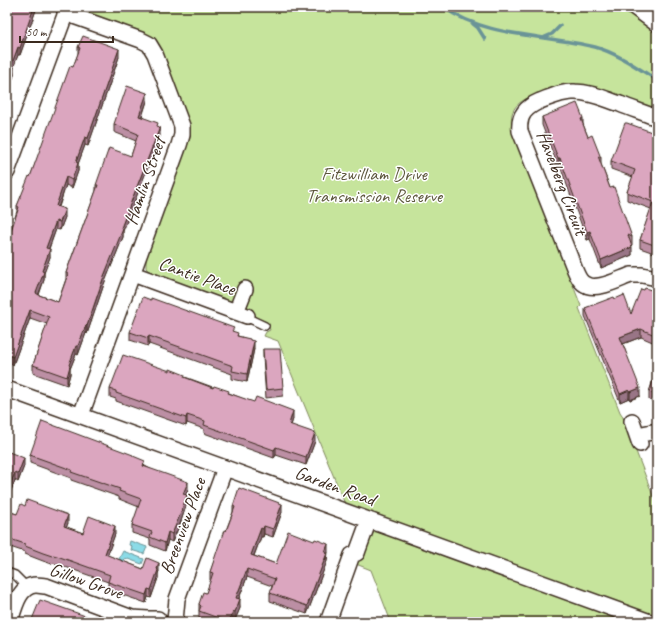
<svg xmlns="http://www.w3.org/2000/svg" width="664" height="629" font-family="Caveat,sans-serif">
	<rect width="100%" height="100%" fill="#fff"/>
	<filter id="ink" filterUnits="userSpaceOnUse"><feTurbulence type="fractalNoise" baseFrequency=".025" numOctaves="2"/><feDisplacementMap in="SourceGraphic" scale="8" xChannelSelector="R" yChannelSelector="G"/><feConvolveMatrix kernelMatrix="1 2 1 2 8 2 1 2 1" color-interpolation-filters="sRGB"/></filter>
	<g filter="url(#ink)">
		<path fill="#c6e49c" stroke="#80875d" d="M81 7H621L638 17 657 33V110C632 101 589 80 564 85 553 87 542 92 532 96 516 103 509 110 512 128L581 306 579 308 620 412 622 415 657 506V617L345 504 278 341 264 336 266 332 270 330 267 322 251 316 253 311 247 307 252 288 239 283 234 300 232 302H229L150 273 146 268V256L190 138 189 126 157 41 145 34 90 14 86 12Z
			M377 531 381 532 630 622H391L371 570 356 564 368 536Z"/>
		<path fill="#8bdbe7" stroke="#6b9497" d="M130 541 147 547 144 554 131 550 132 546 129 545Z
			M123 551 144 559 142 564 125 558 124 561 119 559Z"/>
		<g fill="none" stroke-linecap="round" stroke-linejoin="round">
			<path stroke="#6b9497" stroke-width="3.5" d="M443 7C487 38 544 34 595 47 617 53 638 68 657 80
				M473 24 478 28 485 39
				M545 37 552 34 560 26"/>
			<defs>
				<path id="service" d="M247 316 250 319 265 326
					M7 572 15 575 27 587"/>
				<path id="minor" d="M634 7 657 24
					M65 13 141 40 149 44 155 54 182 126V135L179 145 81 415
					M657 118C645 113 632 109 620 104 605 99 591 92 575 92 563 91 551 97 540 101 526 107 518 115 520 131L575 270C577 275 579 280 583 283 595 293 619 279 631 275H642L657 278
					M7 172 68 7
					M133 274 247 316
					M236 312 245 289
					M7 389 650 622
					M632 421 640 444
					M637 435 657 431
					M175 621 177 599 225 468
					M10 622C14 609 19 585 36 585 39 585 43 586 46 586L132 618 148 619H158
					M328 622 352 555 357 553 358 550 369 520"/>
			</defs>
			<use href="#service" stroke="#3b2a1e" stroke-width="10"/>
			<use href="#minor" stroke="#3b2a1e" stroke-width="18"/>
			<use href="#service" stroke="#fff" stroke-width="7"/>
			<use href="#minor" stroke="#fff" stroke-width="15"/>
		</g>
		<path fill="#bc8fa4" stroke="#3b2a1e" d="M7 7H37L20 55H18L13 67 14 75 7 94Z
			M78 47 119 57 88 146 85 145 78 164V171L72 188 66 185 59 207 65 217 60 230 56 229 49 249 50 257 44 273V280L39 295 58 302 66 279V273L96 191V185L131 156 136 141 114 132V124L147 101 142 117 158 127 160 136 123 231V237L104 284 87 334 86 333 78 355 76 354 70 369V374L67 385 33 373V365L47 324 30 318 13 365 7 362V242L17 211V206L30 177 73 67 78 54Z
			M542 117 583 124 588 137 601 158V164L610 188 632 237V245H631L632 255 601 268 590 239 587 240 560 166H558L542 125Z
			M657 134V254L640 248V240L651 209 627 200V192L633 177 611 169V161Z
			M644 290 657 292V344L641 337 623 344 640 396 630 400 629 398 620 402 585 316V308L615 299 631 314Z
			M130 332H234L238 336 250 340 254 349 247 382 232 379V374L149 344 148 346 130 340Z
			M263 349 283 388V396L266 398 263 357Z
			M657 370V403L649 400V392Z
			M185 377 229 393 293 419 291 425 315 441 306 465 276 455 274 458 204 433V429L187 423 186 426 116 401V399L110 397V389Z
			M7 453 24 466 18 482 15 480 10 493 7 492Z
			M30 455 133 456 145 466 188 490 186 495 187 503 180 524 172 542 168 540 165 551 150 545V539L132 533V525L139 507 119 499V497L71 480V478L30 463Z
			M657 478V494L654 493V485Z
			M233 506 282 512 273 537 264 534 263 537H261L254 556 276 564 328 552 327 561 307 614 270 601V593L272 586 247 577 239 599 240 608 235 620 233 619 232 622H207L199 619V604L206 593 211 581 210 580V572L233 512Z
			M7 511 17 514 68 523 66 527 83 533 115 534 107 555 143 569 159 571 158 574V578L151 598 148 597 146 603 108 590V582L57 564 53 563 52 564 43 561 25 554V552L7 546Z"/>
		<path fill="#997486" stroke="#3b2a1e" d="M34 7H37L20 55V48Z
			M18 47V55L11 74V66Z
			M119 49V57L88 146V138Z
			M14 67V75L7 94V86Z
			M147 93V101L139 124V116Z
			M583 118V126L581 119Z
			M160 127V136L123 231V237L104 284 87 334V326L121 228Z
			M85 137V145L78 164V171L72 188V180L76 162Z
			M558 158H560V166H558Z
			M66 177V185L56 214V206Z
			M65 209V217L60 230V222Z
			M56 221V229L46 256V248Z
			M590 231V239L587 240V232Z
			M632 247V255L601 268V260Z
			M50 249V257L44 273V280L36 301V293L42 271Z
			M30 310V318L13 365V357Z
			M86 325V333L78 355V346Z
			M641 329V337L620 345V337Z
			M149 336V344L148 346V338Z
			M254 341V349L247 382V374Z
			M76 346V354L70 369V374L67 385V377L69 365Z
			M640 388V396L630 400V392Z
			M629 390V398L620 402V394Z
			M293 411V419L289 432V424Z
			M187 415V423L186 426V418Z
			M315 433V441L306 465V457Z
			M276 447V455L274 458V450Z
			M24 458V466L18 482V474Z
			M15 472V480L10 493V485Z
			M188 482V490L183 502V494Z
			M187 495V503L180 524 172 542V534Z
			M282 504V512L273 537V529Z
			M68 515V523L64 534V526Z
			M115 526V534L105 562V554Z
			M264 526V534L263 537V529Z
			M261 528V537L251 563V555Z
			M168 532V540L165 551V543Z
			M328 544V552L325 560V552Z
			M327 553V561L307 614V606Z
			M159 563V571L158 574V578L151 598V590Z
			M247 569V577L236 606V598Z
			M148 589V597L146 603V595Z
			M240 599V608L235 620V612Z
			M233 611V619L232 622H229Z"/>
		<path fill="#dba6bf" stroke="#3b2a1e" d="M7 7H34L20 48 18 47 11 66 14 67 7 86Z
			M83 36 119 49 88 138 85 137 76 162 78 163 72 180 66 177 56 206 65 209 60 222 56 221 46 248 50 249 42 271 44 272 36 293 39 295 58 302 68 274 66 273 98 185H96L109 148 131 156 138 134 114 124 127 86 147 93 139 116 158 123 157 126 160 127 121 228 123 229 104 276 87 326 86 325 78 346H76L69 365 70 366 67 377 33 365 49 317 30 310 13 357 7 354V254L9 247 7 246V242L19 207 17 206 29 176 30 177 70 66 73 67 80 48 78 47Z
			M577 103 583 118 581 119 588 137 592 135 601 158 598 156 610 188 614 187 632 237 628 235 632 247 601 260 590 231 587 232 560 158H558L542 117Z
			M625 123H627L657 134V246L640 240 653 202 627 192 635 170 611 161Z
			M645 288 657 292V336L641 329 620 337 640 388 630 392 629 390 620 394 585 308 614 297 615 299 624 295 631 314 641 289 644 290Z
			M143 297 151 300V298L234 328 232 331 238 333 237 336 250 339V340L254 341 247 374 232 371 233 366 149 336 148 338 130 332Z
			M263 349H280L283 388 266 390Z
			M123 355 170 371V369L185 375 184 377 213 388 214 386 229 391 228 393 254 402 256 397 293 411 289 424 315 433 306 457 276 447 274 450 204 425 205 421 187 415 186 418 116 393V391L110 389Z
			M657 370V395L649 392Z
			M42 421 133 455V456L145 461 143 466 188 482 183 494 187 495 180 515 172 534 168 532 165 543 150 537 152 532 132 525 141 499 119 491 120 489 71 472 72 470 30 455Z
			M9 452 24 458 18 474 15 472 10 485 7 484V453L8 454Z
			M657 478V486L654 485Z
			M239 488 282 504 273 529 264 526 263 529 261 528 251 555 276 564 288 531 314 541 315 539 328 544 325 552 327 553 307 606 270 593 275 579 247 569 236 598 240 599 235 612 233 611 229 622 199 611 201 606 199 604 203 592 206 593 213 573 210 572 224 530 226 531 235 507 233 506Z
			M27 500 68 515 64 526 83 533 89 516 115 526 105 554 143 569 147 558 159 563 157 569 158 570 151 590 148 589 146 595 108 582 110 575 57 556 53 555 52 556 43 553 25 546V544L7 538V511L17 514 21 504 25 506Z
			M40 600 94 619 95 616 112 622H31Z"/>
	</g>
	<g text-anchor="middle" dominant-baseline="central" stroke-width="3" stroke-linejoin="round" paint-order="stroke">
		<g font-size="19" fill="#5e583e" stroke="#fff">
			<text x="374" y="174">Fitzwilliam Drive<tspan x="374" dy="22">Transmission Reserve</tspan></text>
		</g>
		<g font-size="19" fill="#3b2a1e" stroke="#fff">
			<text transform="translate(145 181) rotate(-71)">Hamlin Street</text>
			<text transform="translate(562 183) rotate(69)">Havelberg Circuit</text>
			<text transform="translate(197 276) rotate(20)">Cantie Place</text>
			<text transform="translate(335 486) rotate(20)">Garden Road</text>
			<text transform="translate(183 526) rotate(-70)">Breenview Place</text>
			<text transform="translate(86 581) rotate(19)">Gillow Grove</text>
		</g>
	</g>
	<rect width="664" height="629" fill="none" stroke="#fff" stroke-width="24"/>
	<rect x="12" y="12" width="640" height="605" fill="none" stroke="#3b2a1e" stroke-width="1.5" filter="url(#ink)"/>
	<path d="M20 36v6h93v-6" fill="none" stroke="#3b2a1e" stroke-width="2"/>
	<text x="26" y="36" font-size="12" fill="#3b2a1e" stroke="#ffffff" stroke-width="3" paint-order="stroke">50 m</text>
</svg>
